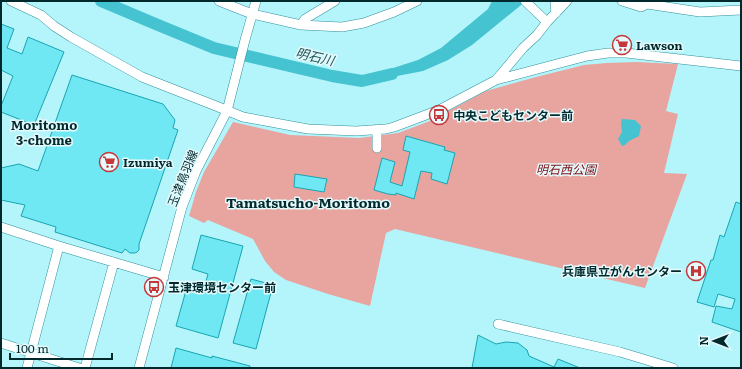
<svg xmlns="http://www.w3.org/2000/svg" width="742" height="369" font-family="Literata,'Noto Sans JP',serif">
	<rect width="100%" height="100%" fill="#b4f5fc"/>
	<path fill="#e8a49e" d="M636 62 678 64 666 111 678 114 664 173 687 174 645 288 395 229 386 233 370 306 328 294 286 280 274 272 265 261 253 239 208 220 204 223 189 216 196 192 204 172 233 122 290 135 359 138 398 133 430 121 486 91 536 77 584 65 607 63Z"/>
	<path fill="#45c3d0" d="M492 1H526L472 45 448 60 423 71 371 81 390 69 418 60 441 48 488 9Z
		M622 119 635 120 641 126 639 136 629 141 625 145 622 146 618 139 622 132 621 122Z"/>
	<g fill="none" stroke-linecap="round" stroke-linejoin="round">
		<path stroke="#45c3d0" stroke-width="12" d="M101 1 158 25 214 48 332 76 362 81 392 74"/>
	</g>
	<path fill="#70e8f4" stroke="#18a5b1" d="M1 24 14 29 7 48 22 54 28 37 64 52 34 125 1 112V106L13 76 1 70Z
		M72 75 163 104 175 120 173 128 178 130 139 244V250L137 252 135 253H130L125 249 122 253 55 232 56 227 21 216 25 205 1 200V168L19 164 38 171Z
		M406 136 445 147 444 150 455 153 447 184 431 179 432 173 421 171 414 199 396 193V195L388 194 374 190 382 158 395 162 390 182 402 186 410 152 403 150Z
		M295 174 327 179 324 192 294 187Z
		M736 202 741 204V332L712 322 716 306 732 309 735 299 718 294 714 307 697 302 711 260H713L720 235 724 237Z
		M201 235 243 246 218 338 176 326 187 287 203 292 208 274 192 269Z
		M251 279 273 285 256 349 233 343Z
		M478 335 496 344 506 342 518 343 527 350 529 356 554 367 558 359 580 368H472Z
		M176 348 212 358V356L250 366V368H171Z"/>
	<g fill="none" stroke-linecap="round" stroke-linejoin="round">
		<defs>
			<path id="minor" d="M11 1 41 15 54 26 71 37 142 77 216 106 243 117 308 129 356 131 386 129 394 127 439 110 496 80 587 56 608 53H626L741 66
				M219 1 252 14 301 25 342 27 364 23 394 12 417 1
				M525 1 547 22
				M622 1 641 7 647 4 700 12 741 10
				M556 13 555 4 558 1
				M301 25 305 19 335 1
				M496 80 523 48 537 35 547 22 567 1
				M377 129V148
				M1 227 59 246 164 277
				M498 324 620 352 673 368
				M1 343 79 368
				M27 368 59 246
				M85 368 114 262
				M139 368 182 207 196 171 227 111 245 40 256 1"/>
		</defs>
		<use href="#minor" stroke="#32909a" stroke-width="10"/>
		<use href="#minor" stroke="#fff" stroke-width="9"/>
	</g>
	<defs>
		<symbol id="supermarket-ring" viewBox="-11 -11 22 22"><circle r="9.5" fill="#e5fafc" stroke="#c63739" stroke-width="1.5"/><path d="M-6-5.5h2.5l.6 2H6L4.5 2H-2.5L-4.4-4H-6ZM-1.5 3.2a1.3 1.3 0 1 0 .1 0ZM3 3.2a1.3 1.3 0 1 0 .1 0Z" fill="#c63739"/></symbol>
		<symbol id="bus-ring" viewBox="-11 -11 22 22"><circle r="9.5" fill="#e5fafc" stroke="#c63739" stroke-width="1.5"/><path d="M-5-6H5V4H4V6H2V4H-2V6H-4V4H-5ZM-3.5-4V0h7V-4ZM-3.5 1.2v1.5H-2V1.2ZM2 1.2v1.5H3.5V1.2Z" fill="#c63739"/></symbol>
		<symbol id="hospital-ring" viewBox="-11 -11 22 22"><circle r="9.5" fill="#e5fafc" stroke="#c63739" stroke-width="1.5"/><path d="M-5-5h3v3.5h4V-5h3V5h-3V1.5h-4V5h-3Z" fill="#c63739"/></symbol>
	</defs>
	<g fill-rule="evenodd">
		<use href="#supermarket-ring" x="611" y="34" width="22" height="22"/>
		<use href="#bus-ring" x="428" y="104" width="22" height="22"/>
		<use href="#supermarket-ring" x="98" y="151" width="22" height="22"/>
		<use href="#hospital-ring" x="685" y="260" width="22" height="22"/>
		<use href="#bus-ring" x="143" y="276" width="22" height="22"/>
	</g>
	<g text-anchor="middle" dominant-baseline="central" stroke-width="3" stroke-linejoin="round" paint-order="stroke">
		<g font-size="12" font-weight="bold" fill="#00292d" stroke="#e5fafc" text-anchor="start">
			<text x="636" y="45">Lawson</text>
			<text x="453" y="115">中央こどもセンター前</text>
			<text x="123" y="162">Izumiya</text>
			<text x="682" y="271" text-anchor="end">兵庫県立がんセンター</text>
			<text x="168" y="287">玉津環境センター前</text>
		</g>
		<g font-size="12" font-style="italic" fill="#7b1017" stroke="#e5fafc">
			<text x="566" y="169">明石西公園</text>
		</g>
		<g font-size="12" fill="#00292d" stroke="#e5fafc">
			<text transform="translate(182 178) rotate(-68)">玉津鳥羽線</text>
		</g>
		<g font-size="13" font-style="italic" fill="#1f5459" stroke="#e5fafc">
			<text transform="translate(315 56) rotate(13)">明石川</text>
		</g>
		<g font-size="13" font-weight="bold" fill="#00292d" stroke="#e5fafc">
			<text x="44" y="124">Moritomo<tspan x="44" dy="15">3-chome</tspan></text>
		</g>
		<g font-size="14" font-weight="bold" fill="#00292d" stroke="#e5fafc">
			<text x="308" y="202">Tamatsucho-Moritomo</text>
		</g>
	</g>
	<rect width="742" height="369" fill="none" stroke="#00292d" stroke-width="4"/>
	<g transform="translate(714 341) rotate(270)" stroke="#e5fafc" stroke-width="3" paint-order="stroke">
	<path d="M0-3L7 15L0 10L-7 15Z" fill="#00292d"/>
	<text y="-6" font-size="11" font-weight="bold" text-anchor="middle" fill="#00292d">N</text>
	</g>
	<path d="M10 353v6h102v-6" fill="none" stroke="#00292d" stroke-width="2"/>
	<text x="16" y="353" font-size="12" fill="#00292d" stroke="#e5fafc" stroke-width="3" paint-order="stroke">100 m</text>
</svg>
